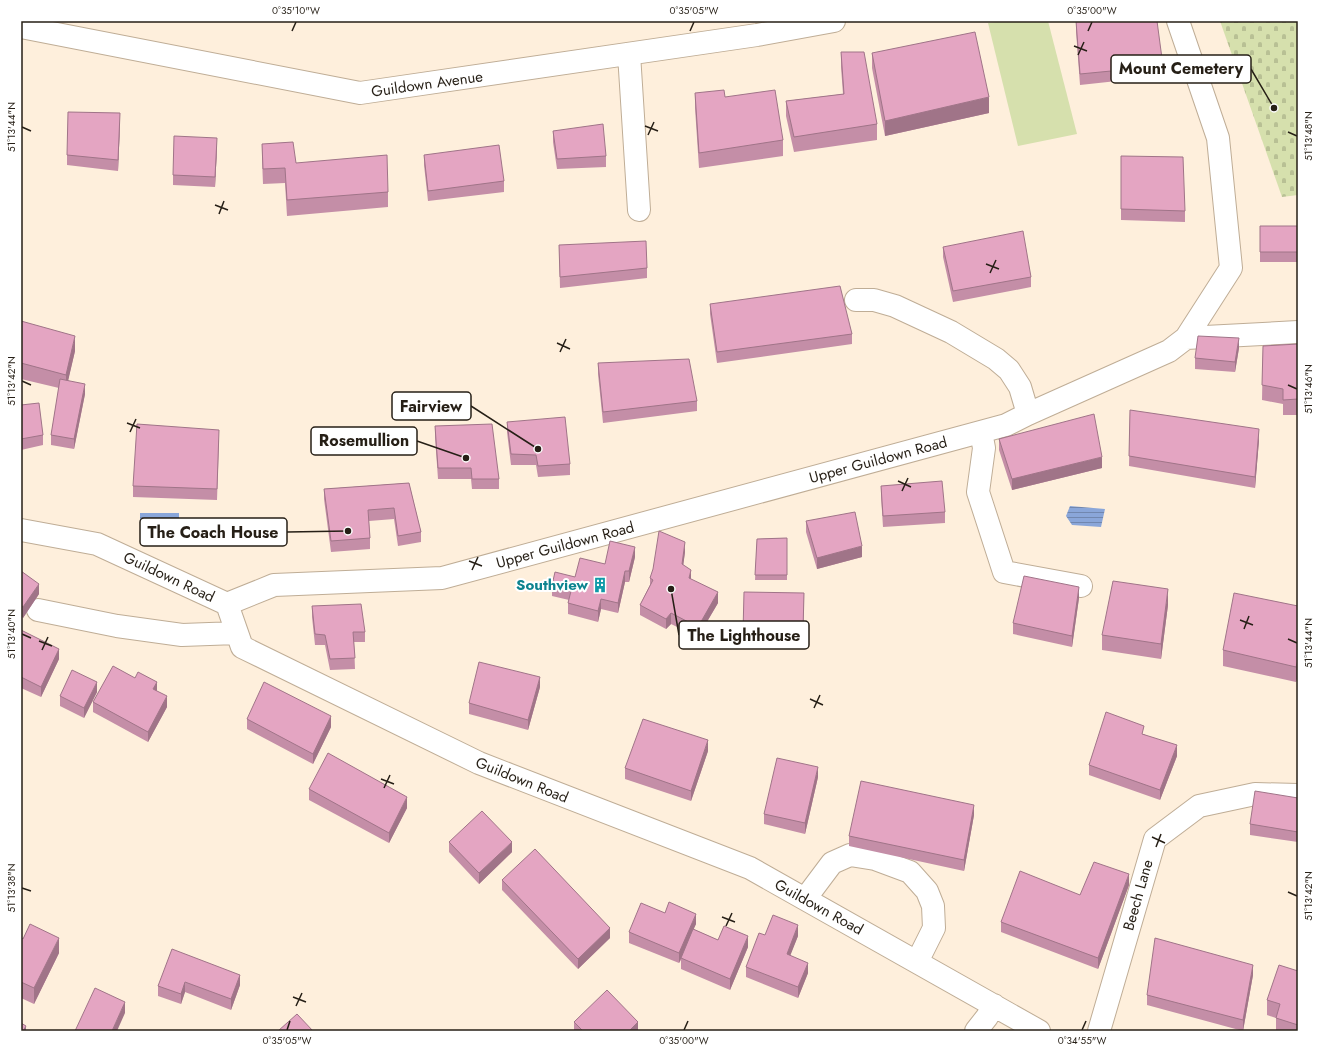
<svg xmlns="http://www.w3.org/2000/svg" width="1319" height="1052" font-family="Jost,sans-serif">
	<defs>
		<pattern id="cemetery-stones" width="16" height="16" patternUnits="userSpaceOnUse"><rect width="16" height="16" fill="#d6e0ad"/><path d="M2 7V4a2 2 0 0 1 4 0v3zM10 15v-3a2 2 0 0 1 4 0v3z" fill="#b8c094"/></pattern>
		<pattern id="water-rules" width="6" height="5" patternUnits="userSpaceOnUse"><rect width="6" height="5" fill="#8aa6d9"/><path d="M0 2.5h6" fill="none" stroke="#7187af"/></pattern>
	</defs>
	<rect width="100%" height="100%" fill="#feefdc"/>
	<path fill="#d6e0ad" d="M1005 21H1048L1077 134 1018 146 988 23Z"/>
	<path fill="url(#cemetery-stones)" d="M1220 21H1298V195L1282 197Z"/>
	<path fill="url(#water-rules)" d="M1070 506 1105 509 1101 527 1072 525 1066 516Z
		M140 513H179V527L140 526Z"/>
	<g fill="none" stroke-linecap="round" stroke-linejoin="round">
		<defs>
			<path id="minor" d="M21 27 360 93 757 35 834 21
				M629 54 639 210
				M856 300H874L895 306 951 332 996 359 1009 370 1020 387 1028 414
				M1186 338 1298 332
				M981 432 984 448 978 492 1004 572 1081 586
				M21 530 97 544 227 604 242 647 479 763 750 868 1039 1031
				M227 604 274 585 442 578 1006 425 1028 414 1169 351 1186 338 1231 268 1218 138 1178 21
				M38 610 117 626 182 635 237 633
				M805 899 832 863 850 855 875 859 910 872 927 891 933 906 934 928 917 962
				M976 1031 987 1017 994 1005
				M1099 1031 1155 839 1199 806 1255 794 1298 795"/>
		</defs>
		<use href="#minor" stroke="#bfad96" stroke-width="24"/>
		<use href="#minor" stroke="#fff" stroke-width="22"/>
	</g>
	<path fill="#c48ea7" d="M1076 21 1163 66V76L1080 85 1076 31Z
		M841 52 877 124V140L794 152 786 116V101L843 94 841 67Z
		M872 53 989 113 885 136 872 68Z
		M695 93 725 97 783 140V156L699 168 695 108Z
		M120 124 118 171 67 165V155Z
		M553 131 606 156V167L557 169 553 142Z
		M262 144 296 163 388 192V207L287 216 285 183 263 184 262 159Z
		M217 148 215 187 173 185V175Z
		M424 155 504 181V192L428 201 424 165Z
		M1121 156 1185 211V222L1121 220Z
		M1260 226H1298V262H1260Z
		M559 245 647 268V278L560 288Z
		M943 247 1031 277V287L953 302 943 257Z
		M710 304 852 334V344L717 363 710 314Z
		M21 321 75 351 68 380 85 394 74 449 51 445V435L59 388 21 379Z
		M1298 344V415H1283V404L1262 400 1263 346Z
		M1239 348 1235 372 1195 369V358Z
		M598 363 697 401V411L603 423 598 374Z
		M21 405 43 435V445L21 450Z
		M1130 410 1259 440 1255 488 1129 466Z
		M507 422 570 464V475L538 477 536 465H511L507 432Z
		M435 426 499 479V489H472L471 479H438L435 437Z
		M999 439 1102 468 1012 490 999 450Z
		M219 440 217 500 133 497V486Z
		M409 483 421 532V542L398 546 394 519 369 521 370 538V549L331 552 324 499V489Z
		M881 486 945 512V523L883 527 881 496Z
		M806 521 862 557 817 569 806 532Z
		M787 538V580H755L757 539Z
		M685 552 683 565 691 579 718 603 698 637 671 624 666 629 640 615V605L650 585V578Z
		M635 557 629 582H625L618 613 601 609 598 622 568 614V603L569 600 552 596V585L575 577 605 564Z
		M21 571 39 594 23 618 21 616Z
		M804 593 803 640 743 642V632Z
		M1079 598 1072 647 1013 634V623Z
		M1168 605 1161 659 1102 650V635Z
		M312 606 365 632V642H354L355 669 330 670 325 645H315L312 617Z
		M1298 606V675L1296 682 1223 666V650Z
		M21 630 59 659 41 697 21 688Z
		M540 687 528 730 469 714V703Z
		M157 691 167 707 148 742 93 712V702Z
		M97 692 84 718 60 706V696Z
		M247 719 331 727 313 764 247 729Z
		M1144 734 1177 756 1160 800 1089 775V765Z
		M708 751 691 801 625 779V768Z
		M818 777 805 834 764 824V814Z
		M309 789 407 808 389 843 309 800Z
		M1298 798V842L1250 835V824Z
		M974 815 964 871 849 846V836Z
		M449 842 512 852 479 884 449 852Z
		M502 880 610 938 578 969 502 890Z
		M1129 885 1098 969 1001 932V922L1080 895Z
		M665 913 696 924 693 929 718 940 748 947 730 990 681 969V960L679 963 629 943V932Z
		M765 935 798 936 790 955 808 973 798 998 746 977V967Z
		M21 938 59 953 34 1004 21 998Z
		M1298 971V1031H1276V1018L1267 1015V1000Z
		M240 975V985L231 1010 185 992 181 1004 158 996V986Z
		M1253 975 1243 1031 1147 1005V995Z
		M574 1022 638 1031H574Z"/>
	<path fill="#a07488" d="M989 97V113L885 136V121Z
		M120 113V124L118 171V160Z
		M217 138V148L215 187V177Z
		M75 336V351L66 390V375Z
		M1239 338V348L1235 372V362Z
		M85 384V394L74 449V439Z
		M1259 429V440L1255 488V477Z
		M1102 457V468L1012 490V479Z
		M685 542V552L682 575V564Z
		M862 546V557L817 569V558Z
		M635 547V557L629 582V571Z
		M691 570V581L689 578Z
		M625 571V582L618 613V603Z
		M39 584V594L23 618V607Z
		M1079 587V598L1072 647V636Z
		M1168 589V605L1161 659V644Z
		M718 592V603L698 637V627Z
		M601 599V609L598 622V611Z
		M671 613V624L666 629V619Z
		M59 649V659L41 697V687Z
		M1298 660V675L1296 682V667Z
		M540 677V687L528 730V720Z
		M97 682V692L84 718V708Z
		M157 682V693L153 689Z
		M167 696V707L148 742V732Z
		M331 716V727L313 764V754Z
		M708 740V751L691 801V791Z
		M1177 745V756L1160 800V790Z
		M818 767V777L805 834V823Z
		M407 797V808L389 843V833Z
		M974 805V815L964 871V860Z
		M512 842V852L479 884V873Z
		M1129 874V885L1098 969V958Z
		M696 914V924L679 963V953Z
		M798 925V936L787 964V954Z
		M610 928V938L578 969V959Z
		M748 936V947L730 990V979Z
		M59 938V953L34 1004V988Z
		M808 963V973L798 998V987Z
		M1253 965V975L1243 1031V1020Z
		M240 975V985L231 1010V999Z
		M185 982V992L181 1004V994Z
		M125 1002V1013L117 1031H112Z
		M638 1022V1031H629Z
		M26 1026V1031H23Z"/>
	<path fill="#e4a5c2" stroke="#a07488" d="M1076 21H1157L1163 66 1080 74Z
		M975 32 989 97 885 121 872 53Z
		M841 52H864L877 124 794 137 786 101 844 94Z
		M724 90 725 97 775 90 783 140 699 153 695 93Z
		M68 112 120 113 118 160 67 155Z
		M603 124 606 156 557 159 553 131Z
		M174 136 217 138 215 177 173 175Z
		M293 142 296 163 387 155 388 192 287 200 285 168 263 169 262 144Z
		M499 145 504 181 428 191 424 155Z
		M1121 156 1183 157 1185 211 1121 209Z
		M1260 226H1298V252H1260Z
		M1023 231 1031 277 953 291 943 247Z
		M646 241 647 268 560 277 559 245Z
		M840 286 852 334 717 352 710 304Z
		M21 321 75 336 66 375 21 363Z
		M1198 336 1239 338 1235 362 1195 358Z
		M1298 344V399L1283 400V389L1262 385 1263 346Z
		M689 359 697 401 603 412 598 363Z
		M60 379 85 384 74 439 51 435Z
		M39 403 43 435 21 439V405Z
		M1130 410 1259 429 1255 477 1129 456Z
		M1094 414 1102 457 1012 479 999 439Z
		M565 417 570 464 538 466 536 455 511 454 507 422Z
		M137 424 219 430 217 489 133 486Z
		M492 424 499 479H472L471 468H438L435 426Z
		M942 481 945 512 883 516 881 486Z
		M409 483 421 532 398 536 394 508 368 510 370 538 331 541 324 489Z
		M855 512 862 546 817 558 806 521Z
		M659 531 685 542 682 564 691 570 689 578 718 592 698 627 671 613 666 619 640 605 653 580 650 578 653 569Z
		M787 538V575H755L757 539Z
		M610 541 635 547 629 571H625L618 603 601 599 598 611 568 603 571 591 552 585 555 572 575 577 580 558 605 564Z
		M21 571 39 584 23 607 21 606Z
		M1024 576 1079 587 1072 636 1013 623Z
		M1113 581 1168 589 1161 644 1102 635Z
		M744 592 804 593 803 630 743 632Z
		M1234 593 1298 606V660L1296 667 1223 650Z
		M361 604 365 632H353L355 658 330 659 325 635 315 634 312 606Z
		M21 630 59 649 41 687 21 677Z
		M479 662 540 677 528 720 469 703Z
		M113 666 135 678 138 672 157 682 153 689 167 696 148 732 93 702Z
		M72 670 97 682 84 708 60 696Z
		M264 682 331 716 313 754 247 719Z
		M1106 712 1144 726 1142 734 1177 745 1160 790 1089 765Z
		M643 719 708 740 691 791 625 768Z
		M328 753 407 797 389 833 309 789Z
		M777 758 818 767 805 823 764 814Z
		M861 781 974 805 964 860 849 836Z
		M1255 791 1298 798V832L1250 824Z
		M482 811 512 842 479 873 449 842Z
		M535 849 610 928 578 959 502 880Z
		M1094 862 1129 874 1098 958 1001 922 1020 871 1080 895Z
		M669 902 696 914 679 953 629 932 641 903 665 913Z
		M773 915 798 925 787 954 808 963 798 987 746 967 759 933 765 935Z
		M30 924 59 938 34 988 21 982V938L23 939Z
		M724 926 748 936 730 979 681 958 693 929 718 940Z
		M1155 938 1253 965 1243 1020 1147 995Z
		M172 949 240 975 231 999 185 982 181 994 158 986Z
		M1279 965 1298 971V1025L1276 1018 1280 1004 1267 1000Z
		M95 988 125 1002 112 1031H75Z
		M607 990 638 1022 629 1031H583L574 1022Z
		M297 1014 313 1031H278Z
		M21 1023 26 1026 23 1031H21Z"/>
	<path fill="none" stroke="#261f16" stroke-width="1.5" d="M292 31 296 22M690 31 694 22M1088 31 1092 22M1074 46 1087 51M1078 55 1084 42M645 126 658 131M22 127 31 131M1288 132 1297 136M648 135 654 122M215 205 228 210M219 214 224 201M986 264 999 269M990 273 996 260M557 343 570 349M560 352 566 339M22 381 31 385M1288 385 1297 389M127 423 140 428M130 432 136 419M898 481 911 487M902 491 908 478M469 561 482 566M472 570 478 557M1240 620 1253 625M1244 629 1249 616M22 634 31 638M1288 639 1297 643M39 641 52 646M42 650 48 637M810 699 823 705M814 708 820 695M381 779 394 784M384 788 390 775M1152 837 1165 843M1156 847 1161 834M22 888 31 891M1288 892 1297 896M722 917 735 922M726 926 732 913M293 997 306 1002M296 1006 302 993M287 1030 290 1021M684 1030 688 1021M1082 1030 1086 1021"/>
	<defs>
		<symbol id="building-bare" viewBox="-9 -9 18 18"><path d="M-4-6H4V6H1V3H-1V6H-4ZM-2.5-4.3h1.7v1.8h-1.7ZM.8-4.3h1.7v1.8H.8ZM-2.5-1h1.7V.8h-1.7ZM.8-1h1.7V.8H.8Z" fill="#0f9aa8" stroke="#fff" stroke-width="2.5" paint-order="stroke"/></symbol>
	</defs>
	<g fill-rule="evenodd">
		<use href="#building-bare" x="589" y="574" width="22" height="22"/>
	</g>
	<g text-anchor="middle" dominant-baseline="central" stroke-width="4" stroke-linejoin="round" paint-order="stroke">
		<g font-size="15" fill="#261f16" stroke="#fff">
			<text transform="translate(427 84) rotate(-8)">Guildown Avenue</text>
			<text transform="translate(878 460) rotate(-15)">Upper Guildown Road</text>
			<text transform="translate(565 545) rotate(-15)">Upper Guildown Road</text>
			<text transform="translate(169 577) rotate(25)">Guildown Road</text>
			<text transform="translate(522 780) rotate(22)">Guildown Road</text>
			<text transform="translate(1138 895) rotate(-74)">Beech Lane</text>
			<text transform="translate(819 907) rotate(29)">Guildown Road</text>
		</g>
		<g font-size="15" font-weight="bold" fill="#0d838f" stroke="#fff" text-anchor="end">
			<text x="588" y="585">Southview</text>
		</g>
	</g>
	<path fill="none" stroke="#261f16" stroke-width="1.5" d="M1274 108L1251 69M538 449L471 406M466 458L417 441M348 531L287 532M671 589L679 635"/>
	<g fill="#261f16" stroke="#fff" stroke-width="1.5">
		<circle cx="1274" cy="108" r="4"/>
		<circle cx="538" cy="449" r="4"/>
		<circle cx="466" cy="458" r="4"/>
		<circle cx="348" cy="531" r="4"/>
		<circle cx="671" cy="589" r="4"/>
	</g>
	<g fill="#fff" stroke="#261f16" stroke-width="1.5">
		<rect x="1111" y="55" width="140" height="28" rx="4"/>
		<rect x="392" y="392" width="79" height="28" rx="4"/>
		<rect x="311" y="427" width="106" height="28" rx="4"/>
		<rect x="140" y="518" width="147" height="28" rx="4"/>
		<rect x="679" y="621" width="130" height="28" rx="4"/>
	</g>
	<g font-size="16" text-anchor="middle" font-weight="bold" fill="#261f16">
		<text x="1181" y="74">Mount Cemetery</text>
		<text x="431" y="412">Fairview</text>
		<text x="364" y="446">Rosemullion</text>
		<text x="213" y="538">The Coach House</text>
		<text x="744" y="641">The Lighthouse</text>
	</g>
	<rect width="1319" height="1052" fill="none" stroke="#ffffff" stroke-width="44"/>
	<rect x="22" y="22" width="1275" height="1008" fill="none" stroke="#261f16" stroke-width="1.5"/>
	<g font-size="10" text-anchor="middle" fill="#261f16">
		<text x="296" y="14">0°35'10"W</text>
		<text x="694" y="14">0°35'05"W</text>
		<text x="1092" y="14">0°35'00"W</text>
		<text transform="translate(11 127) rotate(-90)" y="4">51°13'44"N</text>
		<text transform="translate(1308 136) rotate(-90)" y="4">51°13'48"N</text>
		<text transform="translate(11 381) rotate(-90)" y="4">51°13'42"N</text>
		<text transform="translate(1308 389) rotate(-90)" y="4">51°13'46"N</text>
		<text transform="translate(11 634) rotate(-90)" y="4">51°13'40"N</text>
		<text transform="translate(1308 643) rotate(-90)" y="4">51°13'44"N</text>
		<text transform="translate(11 888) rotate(-90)" y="4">51°13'38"N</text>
		<text transform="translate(1308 896) rotate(-90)" y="4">51°13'42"N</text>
		<text x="287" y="1044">0°35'05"W</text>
		<text x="684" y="1044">0°35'00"W</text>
		<text x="1082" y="1044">0°34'55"W</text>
	</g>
</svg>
